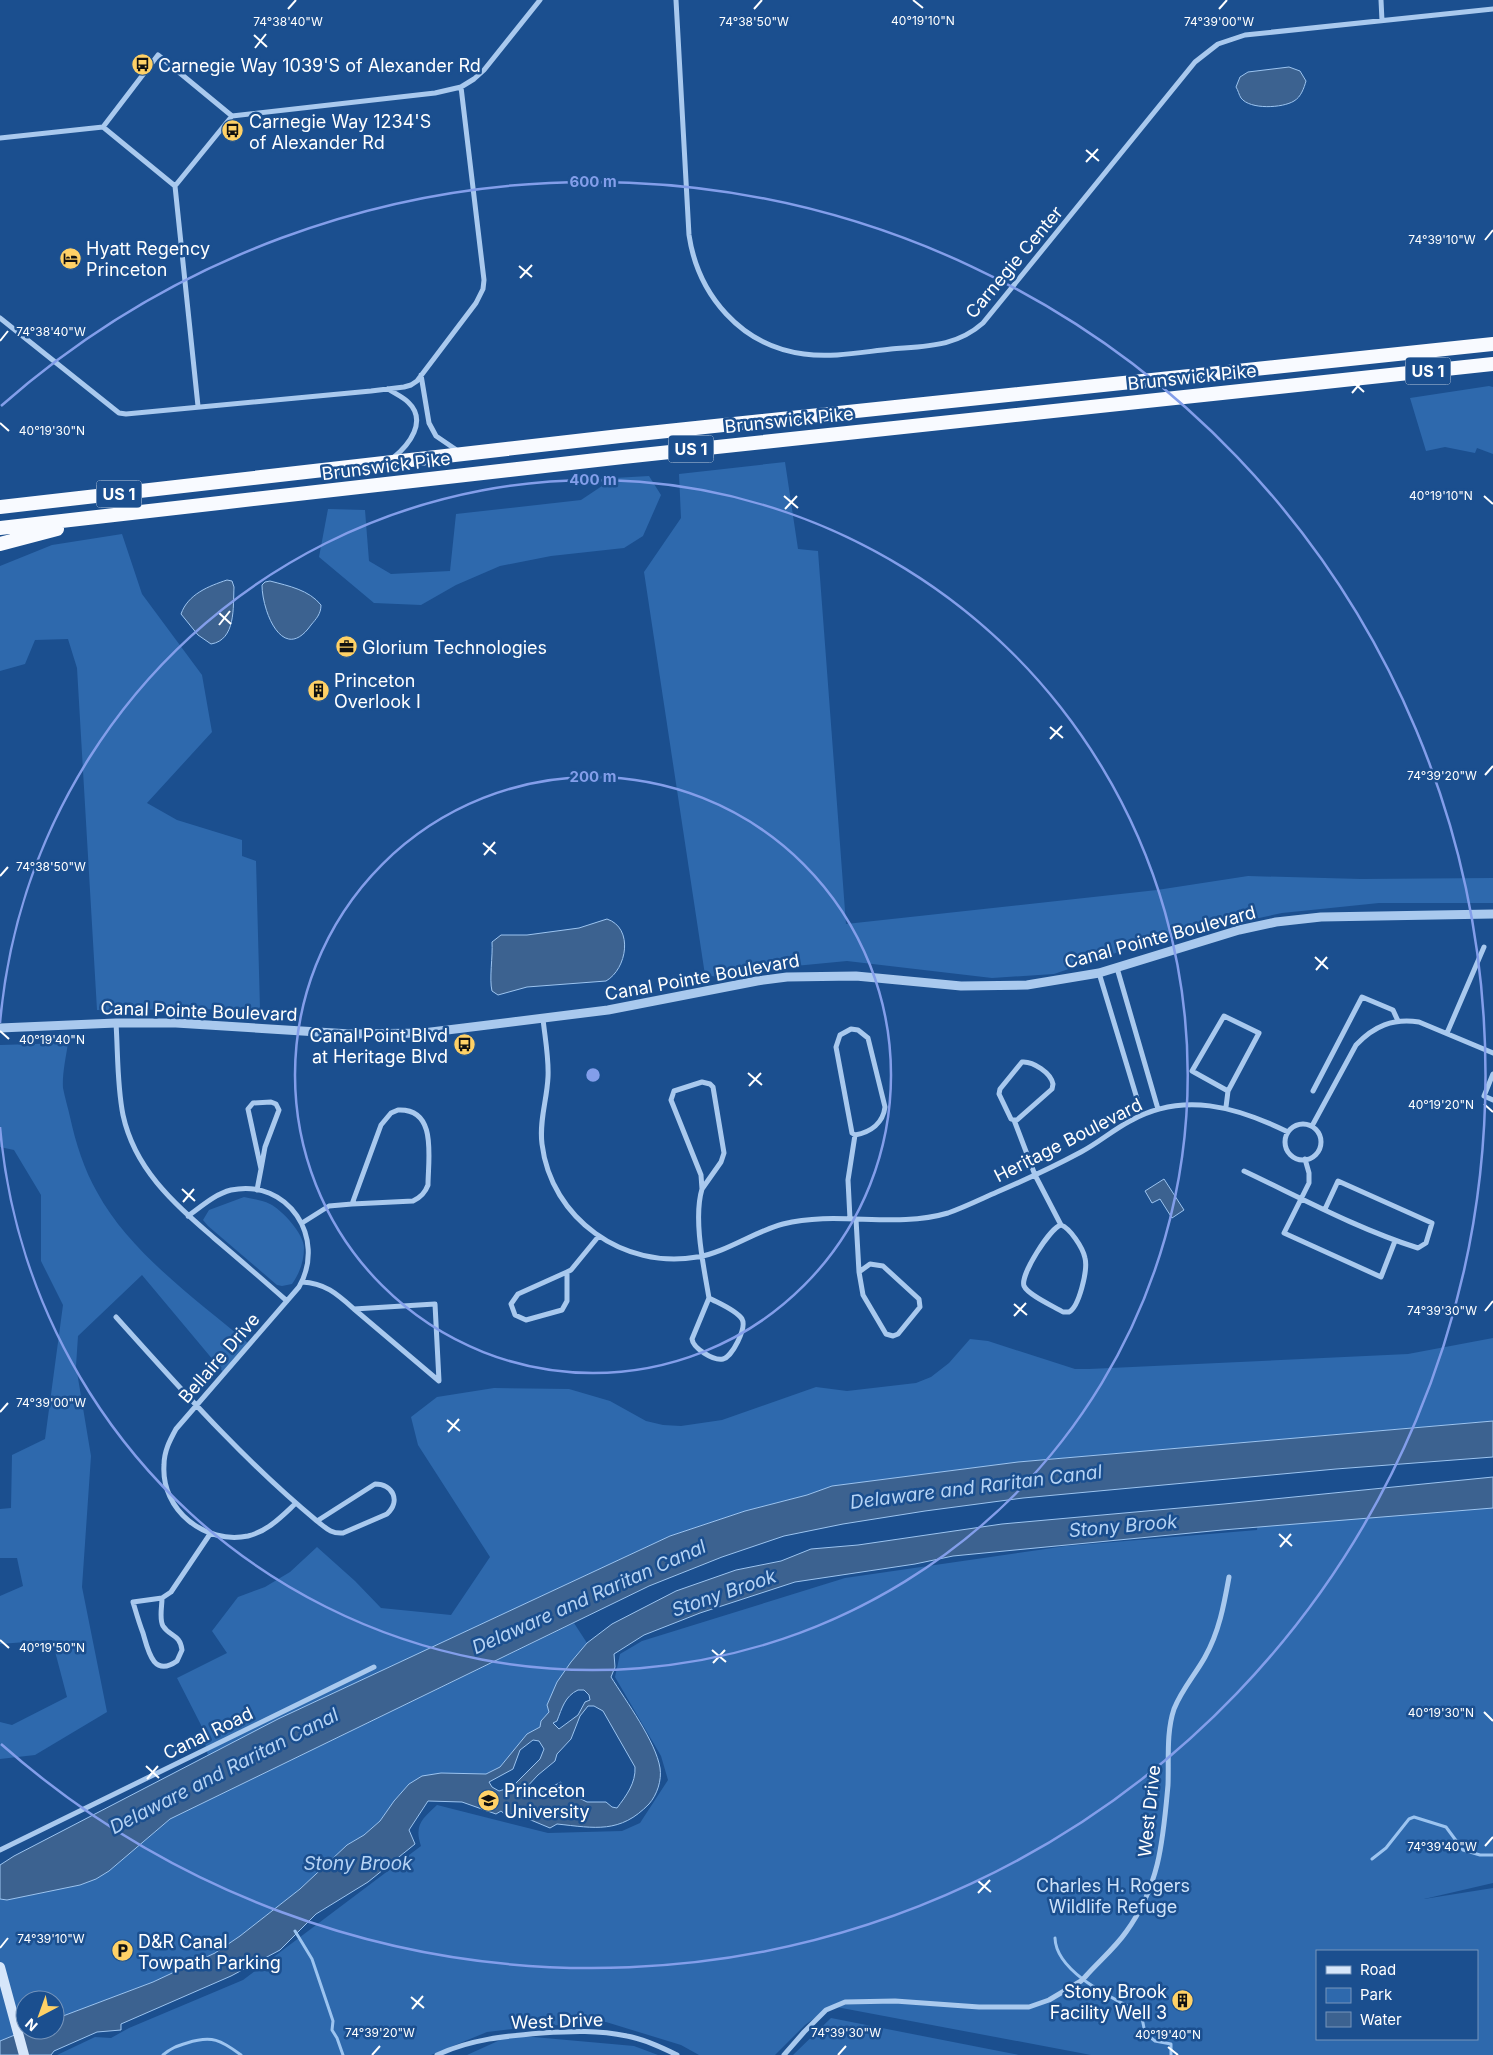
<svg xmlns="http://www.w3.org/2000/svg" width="1493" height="2055" font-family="Inter,sans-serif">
	<rect width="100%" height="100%" fill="#1b4f8f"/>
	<path fill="#2e69ad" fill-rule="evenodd" d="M1489 386 1493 387V454L1477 448 1475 453 1445 447 1426 451 1410 398Z
		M785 462 798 549 818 551 846 924 1157 890 1248 876 1361 879 1493 878V903H1379L1282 913 1151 941 1054 974 992 978 847 961 774 968 718 977 705 975 644 572 681 518 679 474Z
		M649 476 661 495 643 536 624 548 551 556 500 566 456 585 421 605 374 603 319 557 328 509 365 510 369 561 391 574 450 571 456 514 581 500 614 478Z
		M122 534 142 594 202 675 212 732 147 803 177 820 242 840V856L256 861 260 1009 97 1010 77 668 68 639 35 640 25 664 0 671V566L52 545Z
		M68 1043C66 1057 62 1074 63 1088 65 1098 68 1108 70 1117 76 1144 84 1169 97 1192 130 1253 197 1300 249 1344L224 1373 142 1275 78 1336 76 1366 91 1456 82 1587 107 1712 35 1755 0 1759V1722L12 1725 67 1697 52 1640 0 1644V1596L23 1586 17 1558H0V1509L11 1508 12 1455 45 1439 63 1305 41 1261V1195L14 1150 0 1147V1045Z
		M244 1197C252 1199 262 1200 270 1204 282 1210 304 1234 304 1248 304 1262 299 1274 292 1284L282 1286 277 1285 208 1226 203 1220 209 1210Z
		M1493 1338V1421L1018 1462 832 1486 807 1495 745 1511 670 1536 278 1719 208 1756 201 1725 177 1678 227 1653 212 1631 238 1597 265 1587 290 1572 317 1547 355 1581 381 1608 451 1615 490 1557 418 1445 411 1417 437 1397 494 1388 569 1389 610 1401 646 1421 663 1425 681 1426 722 1420 816 1387 847 1391 916 1383 931 1377 949 1363 970 1339 988 1341 1075 1369H1089L1408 1354Z
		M1493 1496V1883L1424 1899 1493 1888V2055H1091L831 2006 805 2025 775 2055H699L681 2045 606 2022 530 2027 487 2032 431 2055H57L95 2037 111 2038 129 2028 243 1980 421 1846C414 1825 422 1819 437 1805L548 1833 622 1831 640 1823 668 1780 661 1756 615 1677 620 1654 642 1641 845 1578 1066 1546 1257 1530 1258 1522ZM1317 1951H1477V2039H1317Z
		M574 1623 587 1643 571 1662 549 1712 541 1721 540 1727 527 1734 500 1767 486 1774H465L409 1784 394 1801 380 1821 364 1835 347 1845 300 1889 240 1936 215 1953 153 1982 55 2019V2000H25V2030H27L0 2041V1899L7 1900 80 1885 96 1879 109 1871 170 1819Z
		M831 2018 1019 2055H793Z
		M511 2035 634 2046 658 2055H467Z"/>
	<path fill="#3c6290" stroke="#9cc4f0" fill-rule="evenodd" d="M1289 67 1300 71 1306 81C1304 88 1301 97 1294 101 1283 108 1250 110 1241 98 1239 95 1238 90 1236 87L1240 77 1248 72Z
		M227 580 232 581 234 587C233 607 236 640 211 644L198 635 181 614C188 594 209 586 227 580Z
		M270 581C289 586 309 590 321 605 321 614 316 619 311 625 283 665 262 611 262 585L265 582Z
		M607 919C634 928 627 969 606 981L527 987 498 995 492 991C489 979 493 956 492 942L501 935H527L579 928Z
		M1164 1179 1184 1210 1172 1218 1160 1199 1152 1203 1145 1191Z
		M1493 1421V1457L1336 1469 1023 1498 925 1511 843 1524 784 1536 722 1557 649 1586 170 1819 109 1871 96 1879 80 1885 7 1900 0 1899V1865L14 1856 278 1719 670 1536 745 1511 807 1495 832 1486 1018 1462Z
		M1493 1477V1508L1222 1530 953 1556 915 1564 795 1582 700 1613 644 1635 614 1654 615 1667 611 1677C626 1701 656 1742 660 1768 662 1780 657 1795 649 1804 620 1834 595 1828 557 1824L550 1828 514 1813 507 1816 501 1811 496 1814 462 1802 428 1801 409 1830 415 1844 368 1882 316 1914 280 1950 231 1976 121 2024V2030L97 2032 54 2051 51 2055H0V2041L27 2030H55V2019L153 1982 215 1953 240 1936 300 1889 347 1845 364 1835 380 1821 394 1801 409 1784 422 1776 441 1773 486 1774 500 1767 527 1734 540 1727 541 1721 549 1712 547 1705 557 1682 571 1662 587 1643 612 1624 676 1591 736 1570 781 1561 811 1549 858 1545 1002 1524 1224 1504ZM578 1690H584L589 1695 590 1700 585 1702 578 1715 559 1729 553 1723 557 1721C562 1708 565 1696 578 1690ZM588 1706H594L603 1711 635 1767C636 1783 626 1796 617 1808L612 1807 606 1802H587L563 1790 561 1782 544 1791 526 1796 523 1791 538 1775 555 1761 557 1754 571 1739 580 1716ZM533 1740 539 1741 544 1749 540 1759 512 1787 499 1791 492 1787 489 1782 513 1769 520 1750Z"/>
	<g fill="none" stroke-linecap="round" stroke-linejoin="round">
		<path stroke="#9cc4f0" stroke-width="3" d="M1372 1859 1386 1848 1409 1819 1414 1817 1446 1827 1463 1850 1480 1855H1493
			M295 1931 312 1959 333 2021 332 2030 337 2038 343 2055
			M1055 1938C1056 1973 1115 1999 1141 2013L1145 2033 1155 2041 1171 2044V2055
			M163 2055C171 2048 177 2046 187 2043 212 2035 221 2040 241 2055"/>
		<path stroke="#a9c9ee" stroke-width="5" d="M676 0 689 235C698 295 741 346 804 354 832 358 862 352 891 349 926 346 956 347 983 323L1195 62 1218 44 1245 35 1493 9
			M1381 0 1382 21
			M232 116 435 93 461 87 474 79 484 70 540 0
			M103 127 158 55 232 116
			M0 138 103 127 175 186 232 116
			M175 186 198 406
			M0 318 119 413 126 414 371 391 404 387 411 385 417 381 476 303 483 289 484 280 461 87
			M421 375 429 423 436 436 458 451
			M388 389C394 393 403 397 408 402 428 421 409 445 393 458
			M1117 968 1158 1109
			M1099 973 1142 1115
			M1224 1016 1259 1033 1228 1091 1192 1071Z
			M543 1019C545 1038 549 1058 548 1077 547 1100 539 1121 542 1144 551 1219 624 1270 697 1257 727 1252 753 1232 783 1224 837 1210 894 1229 948 1213 965 1207 981 1199 997 1192 1025 1180 1053 1167 1081 1152 1098 1143 1113 1130 1130 1121 1183 1091 1237 1107 1288 1132
			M116 1023C118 1054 117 1085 123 1115 135 1170 174 1203 214 1238 239 1259 263 1280 287 1301
			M851 1029 858 1030 868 1038 885 1107C883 1123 871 1132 855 1135L852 1133 836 1047 840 1035Z
			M1447 1033 1484 947
			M1022 1062C1033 1061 1051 1073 1053 1084L1052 1089 1017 1120H1014L1011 1119 999 1094 1000 1089Z
			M1493 1074 1484 1096 1493 1100
			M702 1082 710 1084 713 1087 724 1153 721 1162 702 1189 701 1175 671 1100 674 1091Z
			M1313 1091 1362 997 1393 1010 1398 1021
			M271 1102 276 1104 279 1110 265 1147 261 1169 248 1109 253 1103Z
			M1226 1107 1228 1091
			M398 1110C438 1108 428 1159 428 1185 425 1193 421 1197 413 1201L352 1204 381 1125 391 1113Z
			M1014 1120 1035 1175 1061 1225
			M1285 1142a18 18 0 1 1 36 0a18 18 0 1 1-36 0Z
			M1312 1126 1356 1045C1374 1026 1393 1018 1419 1022L1493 1053
			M1305 1159 1309 1173V1183L1284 1233 1381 1277 1395 1241
			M1244 1171C1301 1198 1358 1229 1418 1248L1426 1243 1432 1223 1338 1181 1325 1209
			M702 1189C693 1219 704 1268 709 1298
			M257 1190 261 1169
			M188 1216C202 1206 215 1194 231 1190 288 1178 327 1238 299 1287L176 1429C170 1440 164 1451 164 1465 161 1510 205 1545 248 1536 268 1531 281 1517 295 1504
			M850 1219 848 1180 855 1135
			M856 1219 859 1272
			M302 1223 329 1206 352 1204
			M1061 1225C1070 1228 1083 1248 1085 1258 1088 1270 1079 1307 1069 1312H1063C1055 1307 1028 1295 1024 1286 1020 1275 1050 1228 1061 1225Z
			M870 1264 883 1266 919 1299 920 1307 898 1334 893 1336 886 1334 863 1295 859 1272Z
			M567 1272V1301L562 1310 526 1320 515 1315 511 1304 518 1294Z
			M567 1272 571 1270 598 1237
			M302 1282C325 1283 337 1294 354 1309
			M709 1298C718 1303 736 1310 742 1319 747 1328 732 1357 723 1359 713 1361 693 1348 692 1339Z
			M435 1304 439 1381 354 1309Z
			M116 1317C180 1388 243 1460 317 1521
			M375 1484C393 1484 401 1501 387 1514L343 1533C331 1534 326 1528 317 1521Z
			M162 1598C162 1607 159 1619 163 1626 170 1637 180 1634 182 1650L177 1661C153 1678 148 1650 143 1633 139 1623 136 1612 133 1602Z
			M162 1598 171 1592 210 1534
			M0 1850 374 1667
			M437 2055C471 2039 506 2036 542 2033 572 2031 598 2030 627 2036 644 2039 661 2047 677 2055
			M784 2055 804 2032 826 2010 845 2002 895 2001 979 2007H1029L1049 2000 1081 1981 1085 1977C1098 1962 1115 1948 1126 1932 1160 1885 1163 1840 1168 1785 1169 1760 1166 1733 1174 1709 1182 1689 1195 1675 1205 1657 1219 1632 1224 1605 1229 1577"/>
		<path stroke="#a9c9ee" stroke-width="9" d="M0 1028 116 1023H176L350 1034 423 1033 608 1010 757 981 787 977 856 976 961 986 1027 985 1099 973 1239 930 1276 922 1321 917 1493 914"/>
		<path stroke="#d6e6fa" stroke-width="10" d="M0 1967 24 2055"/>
		<path stroke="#f8faff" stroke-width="14" d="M0 507 620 436 1493 344
			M0 528 623 457 1493 364
			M0 544 57 529"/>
	</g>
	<path fill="none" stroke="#fff" stroke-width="2" d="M913 0 923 8M288 9 296 0M754 9 762 0M1219 9 1227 0M254 35 267 47M255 48 266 34M1086 150 1099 161M1086 162 1098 149M1485 240 1493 230M519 266 532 277M520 278 532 265M0 341 8 331M1351 380 1364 392M1352 393 1363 380M0 423 9 431M784 496 798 508M1484 496 1493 504M785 509 797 496M218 612 231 624M219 625 230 611M1050 727 1063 738M1050 739 1062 726M1485 775 1493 766M483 843 496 854M484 855 495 842M0 876 8 867M1315 957 1328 969M1316 970 1327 957M0 1031 9 1039M748 1073 762 1085M749 1086 761 1073M1484 1104 1493 1112M182 1189 195 1201M183 1202 194 1189M1014 1304 1027 1315M1485 1311 1493 1301M1014 1316 1026 1303M0 1412 8 1403M447 1420 460 1431M448 1432 459 1419M1279 1534 1292 1546M1280 1547 1291 1534M0 1640 9 1648M712 1650 726 1662M713 1663 725 1650M1484 1712 1493 1721M146 1766 159 1778M147 1779 158 1766M1485 1846 1493 1837M978 1881 991 1892M978 1893 990 1880M0 1948 8 1938M411 1997 424 2008M412 2009 423 1996M1168 2047 1178 2055M372 2055 380 2046M838 2055 846 2046"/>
	<g fill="none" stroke="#839eea" stroke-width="2.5">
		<circle cx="593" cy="1075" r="298"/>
		<path d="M0 1023A595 595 0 1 1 0 1127"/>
		<path d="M1 406A893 893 0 1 1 1 1744"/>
	</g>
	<defs>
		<symbol id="bus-disc" viewBox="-11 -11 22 22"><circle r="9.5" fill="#ffd166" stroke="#1b4f8f"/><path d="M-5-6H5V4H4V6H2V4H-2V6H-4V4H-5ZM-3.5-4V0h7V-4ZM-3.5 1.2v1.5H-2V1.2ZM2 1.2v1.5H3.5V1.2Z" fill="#111"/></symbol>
		<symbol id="hotel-disc" viewBox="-11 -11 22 22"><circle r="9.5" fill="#ffd166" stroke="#1b4f8f"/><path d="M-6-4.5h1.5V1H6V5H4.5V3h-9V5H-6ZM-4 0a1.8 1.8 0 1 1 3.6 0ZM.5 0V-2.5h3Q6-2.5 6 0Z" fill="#111"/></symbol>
		<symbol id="office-disc" viewBox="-11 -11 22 22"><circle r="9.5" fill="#ffd166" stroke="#1b4f8f"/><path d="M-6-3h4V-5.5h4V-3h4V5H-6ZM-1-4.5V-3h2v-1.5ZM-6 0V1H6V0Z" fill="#111"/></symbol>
		<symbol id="building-disc" viewBox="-11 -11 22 22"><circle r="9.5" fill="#ffd166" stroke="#1b4f8f"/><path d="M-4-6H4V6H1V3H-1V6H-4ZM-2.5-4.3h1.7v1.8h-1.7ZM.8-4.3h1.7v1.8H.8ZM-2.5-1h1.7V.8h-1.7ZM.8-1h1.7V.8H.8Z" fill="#111"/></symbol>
		<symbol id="university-disc" viewBox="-11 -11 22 22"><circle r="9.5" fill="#ffd166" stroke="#1b4f8f"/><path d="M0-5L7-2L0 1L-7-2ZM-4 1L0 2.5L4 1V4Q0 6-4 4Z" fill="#111"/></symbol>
		<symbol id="parking-disc" viewBox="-11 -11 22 22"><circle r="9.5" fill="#ffd166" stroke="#1b4f8f"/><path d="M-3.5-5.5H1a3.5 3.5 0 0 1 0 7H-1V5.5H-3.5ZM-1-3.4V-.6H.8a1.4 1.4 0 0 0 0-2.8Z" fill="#111"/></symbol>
	</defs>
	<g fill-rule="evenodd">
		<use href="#bus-disc" x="130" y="52" width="25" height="25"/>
		<use href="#bus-disc" x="220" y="118" width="25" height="25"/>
		<use href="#hotel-disc" x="58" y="246" width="25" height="25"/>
		<use href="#office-disc" x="334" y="634" width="25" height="25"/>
		<use href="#building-disc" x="306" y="678" width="25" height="25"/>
		<use href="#bus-disc" x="452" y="1032" width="25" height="25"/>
		<use href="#university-disc" x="476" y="1788" width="25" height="25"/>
		<use href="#parking-disc" x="110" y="1938" width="25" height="25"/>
		<use href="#building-disc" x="1170" y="1988" width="25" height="25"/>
	</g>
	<g text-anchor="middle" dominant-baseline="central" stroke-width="5" stroke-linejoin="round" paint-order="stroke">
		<g fill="#1b4f8f" stroke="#bbcadd" stroke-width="1">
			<rect x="1405.5" y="357.5" width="45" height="27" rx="4"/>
			<rect x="668.5" y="435.5" width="45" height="27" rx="4"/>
			<rect x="96.5" y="480.5" width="45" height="27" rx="4"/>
		</g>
		<g font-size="16" font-weight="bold" fill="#fff">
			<text x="1428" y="371">US 1</text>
			<text x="691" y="449">US 1</text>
			<text x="119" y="494">US 1</text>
		</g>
		<g font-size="18" fill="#fff" stroke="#1b4f8f" text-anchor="start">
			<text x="158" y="65">Carnegie Way 1039'S of Alexander Rd</text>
			<text x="249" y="121">Carnegie Way 1234'S<tspan x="249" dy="21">of Alexander Rd</tspan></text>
			<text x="86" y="248">Hyatt Regency<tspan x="86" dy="21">Princeton</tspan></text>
			<text x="362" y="647">Glorium Technologies</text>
			<text x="334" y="680">Princeton<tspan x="334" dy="21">Overlook I</tspan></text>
			<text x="448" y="1035" text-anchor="end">Canal Point Blvd<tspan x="448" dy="21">at Heritage Blvd</tspan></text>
			<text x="504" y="1790">Princeton<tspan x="504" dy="21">University</tspan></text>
			<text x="138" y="1941">D&amp;R Canal<tspan x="138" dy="21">Towpath Parking</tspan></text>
			<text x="1167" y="1991" text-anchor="end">Stony Brook<tspan x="1167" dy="21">Facility Well 3</tspan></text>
		</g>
		<g font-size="18" fill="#fff" stroke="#1b4f8f">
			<text transform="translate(1014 262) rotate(-50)">Carnegie Center</text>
			<text transform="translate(1192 377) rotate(-6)">Brunswick Pike</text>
			<text transform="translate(789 420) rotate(-6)">Brunswick Pike</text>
			<text transform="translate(386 466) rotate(-7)">Brunswick Pike</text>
			<text transform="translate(1160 937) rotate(-15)">Canal Pointe Boulevard</text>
			<text transform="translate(702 977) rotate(-10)">Canal Pointe Boulevard</text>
			<text transform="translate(199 1011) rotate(2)">Canal Pointe Boulevard</text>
			<text transform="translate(1068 1140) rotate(-27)">Heritage Boulevard</text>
			<text transform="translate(219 1358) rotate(-49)">Bellaire Drive</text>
			<text transform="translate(208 1733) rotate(-26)">Canal Road</text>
			<text transform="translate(1149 1811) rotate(-84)">West Drive</text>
			<text transform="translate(557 2021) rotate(-2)">West Drive</text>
		</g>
		<g font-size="18" fill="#cfe3fa" stroke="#1b4f8f">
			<text x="1113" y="1885">Charles H. Rogers<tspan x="1113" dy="21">Wildlife Refuge</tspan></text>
		</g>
		<g font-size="19" font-style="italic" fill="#b5d3f5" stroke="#1b4f8f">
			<text transform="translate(976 1487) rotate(-7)">Delaware and Raritan Canal</text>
			<text transform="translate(1123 1526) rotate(-5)">Stony Brook</text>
			<text transform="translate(724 1593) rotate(-19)">Stony Brook</text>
			<text transform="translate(589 1597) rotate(-24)">Delaware and Raritan Canal</text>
			<text transform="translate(224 1771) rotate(-27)">Delaware and Raritan Canal</text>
			<text x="358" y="1863">Stony Brook</text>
		</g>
	</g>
	<g font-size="12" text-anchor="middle" fill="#fff" stroke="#1b4f8f" stroke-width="5" stroke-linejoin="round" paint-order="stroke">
		<text x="923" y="25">40°19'10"N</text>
		<text x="288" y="26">74°38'40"W</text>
		<text x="754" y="26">74°38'50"W</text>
		<text x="1219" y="26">74°39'00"W</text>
		<text x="1442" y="244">74°39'10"W</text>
		<text x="51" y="336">74°38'40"W</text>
		<text x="52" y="435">40°19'30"N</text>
		<text x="1441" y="500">40°19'10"N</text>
		<text x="1442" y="780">74°39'20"W</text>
		<text x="51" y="871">74°38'50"W</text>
		<text x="52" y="1044">40°19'40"N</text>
		<text x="1441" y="1109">40°19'20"N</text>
		<text x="1442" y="1315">74°39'30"W</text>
		<text x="51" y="1407">74°39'00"W</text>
		<text x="52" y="1652">40°19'50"N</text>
		<text x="1441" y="1717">40°19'30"N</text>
		<text x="1442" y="1851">74°39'40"W</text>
		<text x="51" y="1943">74°39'10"W</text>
		<text x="380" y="2037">74°39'20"W</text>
		<text x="846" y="2037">74°39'30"W</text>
		<text x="1168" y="2039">40°19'40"N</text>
	</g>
	<circle cx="593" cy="1075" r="8" fill="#839eea" stroke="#1b4f8f" stroke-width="2.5"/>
	<g font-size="15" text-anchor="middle" font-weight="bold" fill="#839eea" stroke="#1b4f8f" stroke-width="5" stroke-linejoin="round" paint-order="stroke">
		<text x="593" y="187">600 m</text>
		<text x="593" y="485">400 m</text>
		<text x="593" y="782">200 m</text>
	</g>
	<rect x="1316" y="1950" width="162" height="90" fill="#1b4f8f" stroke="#7695bc"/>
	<rect x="1326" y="1966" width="25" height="8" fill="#d6e6fa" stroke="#7695bc"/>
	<text x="1360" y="1975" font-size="15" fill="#ffffff">Road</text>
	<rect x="1326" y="1988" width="25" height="15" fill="#2e69ad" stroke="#7695bc"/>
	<text x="1360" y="2000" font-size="15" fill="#ffffff">Park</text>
	<rect x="1326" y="2012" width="25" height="15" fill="#3c6290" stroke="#7695bc"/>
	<text x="1360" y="2025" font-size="15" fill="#ffffff">Water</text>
	<g transform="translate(40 2015) rotate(221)"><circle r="24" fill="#1b4f8f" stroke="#7695bc"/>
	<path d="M0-4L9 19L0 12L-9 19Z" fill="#ffd166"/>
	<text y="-8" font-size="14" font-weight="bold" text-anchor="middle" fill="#ffffff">N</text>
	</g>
</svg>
